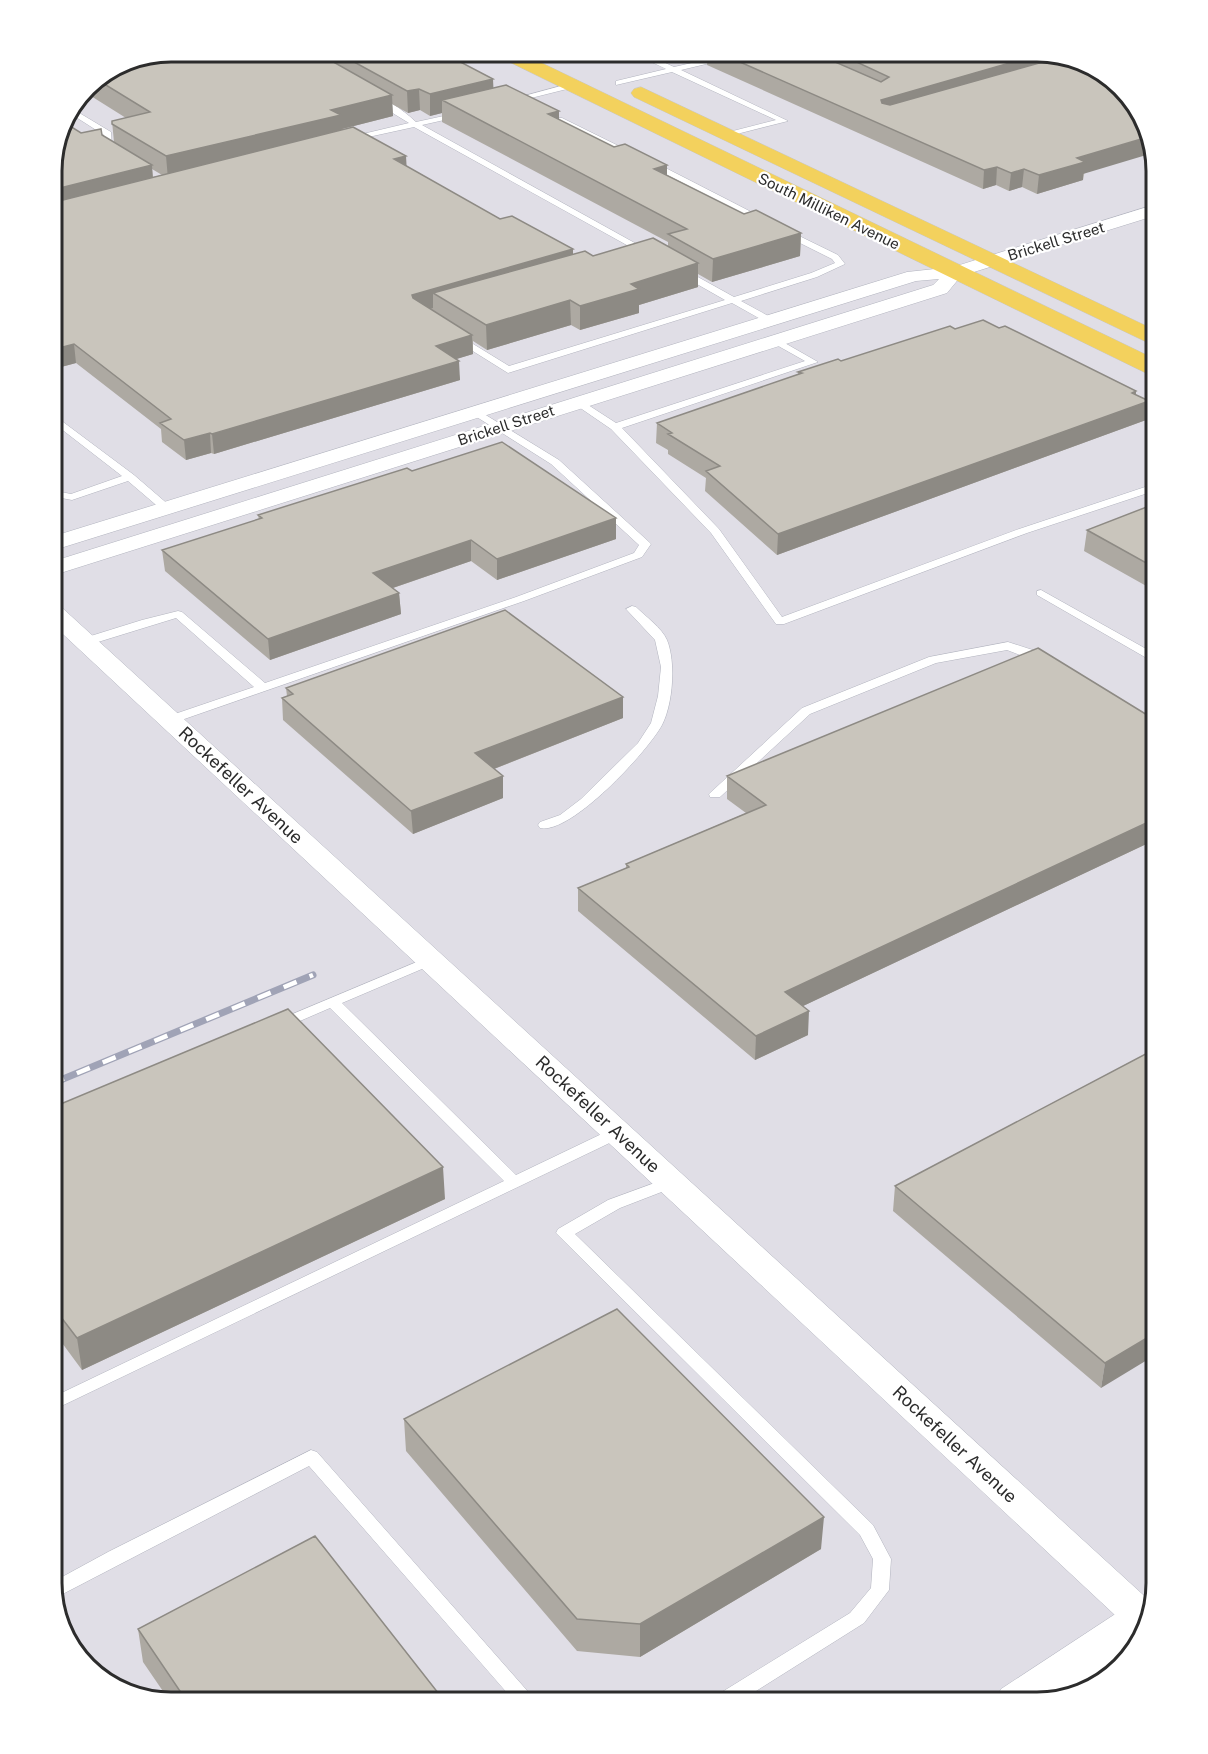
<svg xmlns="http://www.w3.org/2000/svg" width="1208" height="1754" font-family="'Public Sans',sans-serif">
	<rect width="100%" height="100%" fill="#ede7de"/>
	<path fill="#e0dee6" d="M170 51H1045L1141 111 1157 170V1584L1141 1644 1097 1687 1038 1703H163L104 1683 67 1643 51 1584V163L60 124 86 86Z"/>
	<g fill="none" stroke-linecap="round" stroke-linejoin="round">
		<defs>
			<path id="service" d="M418 51H428L460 69 453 71Z
				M629 51H640L674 67 727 55V59L681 70 788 121 725 137V133L776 120 672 72 616 85V81L666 69Z
				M572 83 576 85 575 87 523 100V103H517L513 99Z
				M373 97C387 97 406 113 416 122L462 112V116L422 125 651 252 643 254 414 127 350 141V137L409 123 373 101Z
				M71 108 111 132 112 147 118 151V155H112L105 150 104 135 68 112Z
				M556 118H562L635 154 628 156 556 122Z
				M648 162H654L767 220 760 222 648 166Z
				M785 229 838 255 845 264 817 277 741 301 772 318V322H766L732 303 508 373 452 338 460 336 509 366 725 300 681 275V271H687L734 297 811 273 835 263 832 259 782 234 781 232Z
				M776 338 818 362 622 428 719 529 782 617 1019 529 1157 483V490L1027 533 784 624H776L711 533 611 429 573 403 578 400 582 401 616 423 805 361 773 343V339Z
				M476 409 559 460 649 542 651 544 642 557 524 601 170 724 164 720 166 717 254 687 176 618 85 646 79 642 81 639 142 620 178 611 182 612 265 683 516 597 634 553 639 545 551 464 472 414V410Z
				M51 413 134 475 170 506V510H162L128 481 72 500 51 496V490L71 494 122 476 51 421Z
				M1041 590 1157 655V664L1037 595V591Z
				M632 606 636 607C645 616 662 628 667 640 676 662 673 704 662 725 648 751 571 835 540 828L538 825 540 822 560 815 581 799 638 743 651 723 658 696 661 667 655 640 626 609Z
				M1008 642 1039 652 1050 660 1044 664 1007 650 936 663 810 714 720 797H710L709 794 802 708 929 657Z
				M431 956 436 957 438 960 436 963 342 1003 516 1175 612 1129H622L625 1133 622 1137 51 1411V1398L504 1181 330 1008 286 1027H276L274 1024 276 1021Z
				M671 1177 677 1178 679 1182 677 1186 620 1208 575 1234 873 1525 891 1559 889 1590 864 1623 737 1703H711L714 1697 850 1613 871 1588 873 1559 860 1535 556 1233 558 1229 608 1200Z
				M311 1450 317 1452 538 1703H516L309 1466 55 1598 51 1583 108 1552Z"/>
			<path id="minor" d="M1157 204V215L961 276 947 293 51 576V562L933 285 939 279 916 281 51 551V537L907 272 953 267Z
				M51 603 59 605 1152 1603 1144 1634 1131 1630 51 623Z"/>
			<path id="secondary" d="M1148 1597 1153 1599 1141 1644 1137 1647 1067 1695 1038 1703H994L1001 1689 1132 1603Z"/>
			<path id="primary" d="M493 51H517L1157 360V376L1148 374 495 55Z
				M641 87 1157 331V347L634 97 631 93 634 89Z"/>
		</defs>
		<use href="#service" stroke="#b2b4bf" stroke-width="1"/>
		<use href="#minor" stroke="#b2b4bf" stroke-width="1"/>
		<use href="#secondary" stroke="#b2b4bf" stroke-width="1"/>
		<use href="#primary" stroke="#c8c8c8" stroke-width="1"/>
		<use href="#service" fill="#fff" fill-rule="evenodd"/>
		<use href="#minor" fill="#fff" fill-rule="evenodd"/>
		<use href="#secondary" fill="#fff" fill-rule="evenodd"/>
		<use href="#primary" fill="#f3d15d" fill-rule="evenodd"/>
		<defs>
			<path id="rail" d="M51 1084 313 975"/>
		</defs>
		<use href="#rail" stroke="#a0a3b6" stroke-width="7"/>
		<use href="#rail" stroke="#fff" stroke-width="4.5" stroke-dasharray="14" stroke-linecap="butt"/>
	</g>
	<path fill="#ada9a2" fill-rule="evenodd" d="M170 51H419L493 88 559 120 744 214 801 233 800 256 712 282 698 274V287L639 305V313L580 330 571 325 487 350 473 341V354L456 359 460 380 214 454 211 453 186 460 162 442 161 429 76 363 61 367 51 360V163L81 133 102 135 114 142 112 121 126 118 83 91 86 86 125 60ZM392 104 408 113 420 110 430 116 442 113V122L668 242V246L593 256 573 254 500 219 406 166V156L342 130V129L393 116ZM152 169 162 175 153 177Z
		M677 51H788L796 55 824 57V51H1045L1104 71 1083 180 1037 194 1022 187 1009 191 996 185 983 189 707 65 708 57 695 59Z
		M1157 248V275L1151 273 1154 249Z
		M955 329 1136 391V395L1149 401 1146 420 777 555 705 491 706 478 668 454V450L656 443 657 423 798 375V372L841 361Z
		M412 471 616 539 497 580 471 561 393 588 399 593 401 614 270 660 165 571 162 550 259 520 258 515Z
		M1157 503V592L1084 551 1087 530Z
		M286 688 623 718 494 769 503 776V798L413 834 283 720 282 698 287 696Z
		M727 776 1157 839 803 1006 808 1035 755 1060 578 911V888L626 868V864L746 813 727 799Z
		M1157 1048 1101 1388 893 1211 895 1186Z
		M51 1108 445 1199 82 1370 51 1328Z
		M404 1419 821 1549 640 1657 577 1651 406 1451Z
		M138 1629 446 1703H171L143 1662Z"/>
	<path fill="#8d8a84" d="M695 51H708V57L695 59Z
		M1048 52H1049L1047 69 880 117 881 100Z
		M493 79 494 100H442V113L430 116V94Z
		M419 89 420 110 408 113 407 91Z
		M392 95 393 116 342 129V137L168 179 166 156 331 110Z
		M559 111V132L548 114Z
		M1148 137 1153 153 1083 174V180L1037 194 1039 175 1077 158Z
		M406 156 407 173 394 159Z
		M152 165 153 182 54 208 52 190Z
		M667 165V187L654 169Z
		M997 167 996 185 983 189 984 170Z
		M1024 169 1022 187 1009 191 1011 173Z
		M801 233 800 256 712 282 713 259Z
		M573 249V268L433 293V308L413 314 412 295Z
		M698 263V287L639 305V313L580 330V306L631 284Z
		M570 300 571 325 487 350 486 325Z
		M472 335 473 354 437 365 436 346Z
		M74 344 76 363 61 367 59 348Z
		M459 361 460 380 214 454 212 434Z
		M1136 391 1135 406 1149 401 1146 420 777 555 778 534Z
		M210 433 211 453 186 460 184 440Z
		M616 518V539L497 580V559Z
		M471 540V561L375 594 373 573Z
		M399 593 401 614 270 660 268 639Z
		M623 697V718L476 776 475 753Z
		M503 776V798L413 834 411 811Z
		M1157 818V839L784 1015 785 992Z
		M809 1011 808 1035 755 1060 756 1036Z
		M443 1167 445 1199 82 1370 77 1338Z
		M1157 1332V1354L1101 1388 1105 1363Z
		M824 1517 821 1549 640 1657V1624Z"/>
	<path fill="#c9c5bc" stroke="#8d8a84" stroke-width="1.5" d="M170 51H314L392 95 331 110 341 115 166 156 112 124V121L150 112 96 79 125 60Z
		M334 51H419L438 60 451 57 493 79 430 94 419 89 407 91Z
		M715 51H788L796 55 810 51 881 82 889 77 833 51H1045L1048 52 881 100 882 103 890 105 1057 58 1059 56 1104 71 1141 111 1148 137 1077 158 1085 162 1039 175 1024 169 1011 173 997 167 984 170Z
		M506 85 559 111 548 114 614 147 625 144 667 165 654 169 744 214 756 210 801 233 713 259 668 234 687 229 442 100Z
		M62 121 81 133 101 129 102 135 152 165 52 190 51 163 60 124Z
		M353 127 406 156 394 159 500 219 512 216 573 249 412 295 413 298 472 335 436 346 459 361 212 434 210 433 184 440 160 423 171 419 74 344 59 348 51 343V203Z
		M653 238 698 263 631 284 639 289 580 306 570 300 486 325 433 293 585 251 593 256Z
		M983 320 999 328 1005 326 1136 391 1132 393 1149 401 778 534 706 471 720 466 668 434 672 433 657 423 802 373 798 372 838 359 841 361 950 326 955 329Z
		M502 442 616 518 497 559 471 540 373 573 399 593 268 639 162 550 262 518 258 515 407 468 412 471Z
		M1157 503V569L1087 530Z
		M505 610 623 697 475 753 503 776 411 811 282 698 293 694 286 688Z
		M1038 648 1157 721V818L785 992 809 1011 756 1036 578 888 629 867 626 864 766 805 727 776Z
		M288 1009 443 1167 77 1338 51 1304V1108Z
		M1157 1048V1332L1105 1363 895 1186Z
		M617 1309 824 1517 640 1624 577 1619 404 1419Z
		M315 1536 446 1703H188L138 1629Z"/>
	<g text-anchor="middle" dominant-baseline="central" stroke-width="4.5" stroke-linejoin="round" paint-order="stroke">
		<g font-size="15" fill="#2c2c2c" stroke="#fff">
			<text transform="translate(829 211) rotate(26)">South Milliken Avenue</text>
			<text transform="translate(1056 241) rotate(-17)">Brickell Street</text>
			<text transform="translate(506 425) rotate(-18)">Brickell Street</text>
		</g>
		<g font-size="18" fill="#2c2c2c" stroke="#fff">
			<text transform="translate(241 785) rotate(43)">Rockefeller Avenue</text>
			<text transform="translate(598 1114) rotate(43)">Rockefeller Avenue</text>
			<text transform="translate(955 1444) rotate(43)">Rockefeller Avenue</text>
		</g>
	</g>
	<path d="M0 0H1208V1754H0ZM171 62H1037A109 109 0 0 1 1146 171V1583A109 109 0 0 1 1037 1692H171A109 109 0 0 1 62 1583V171A109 109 0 0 1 171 62Z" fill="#fff" fill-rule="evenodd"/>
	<path fill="none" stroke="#2c2c2c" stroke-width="3" d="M171 62H1037A109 109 0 0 1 1146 171V1583A109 109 0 0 1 1037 1692H171A109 109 0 0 1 62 1583V171A109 109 0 0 1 171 62Z"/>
</svg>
